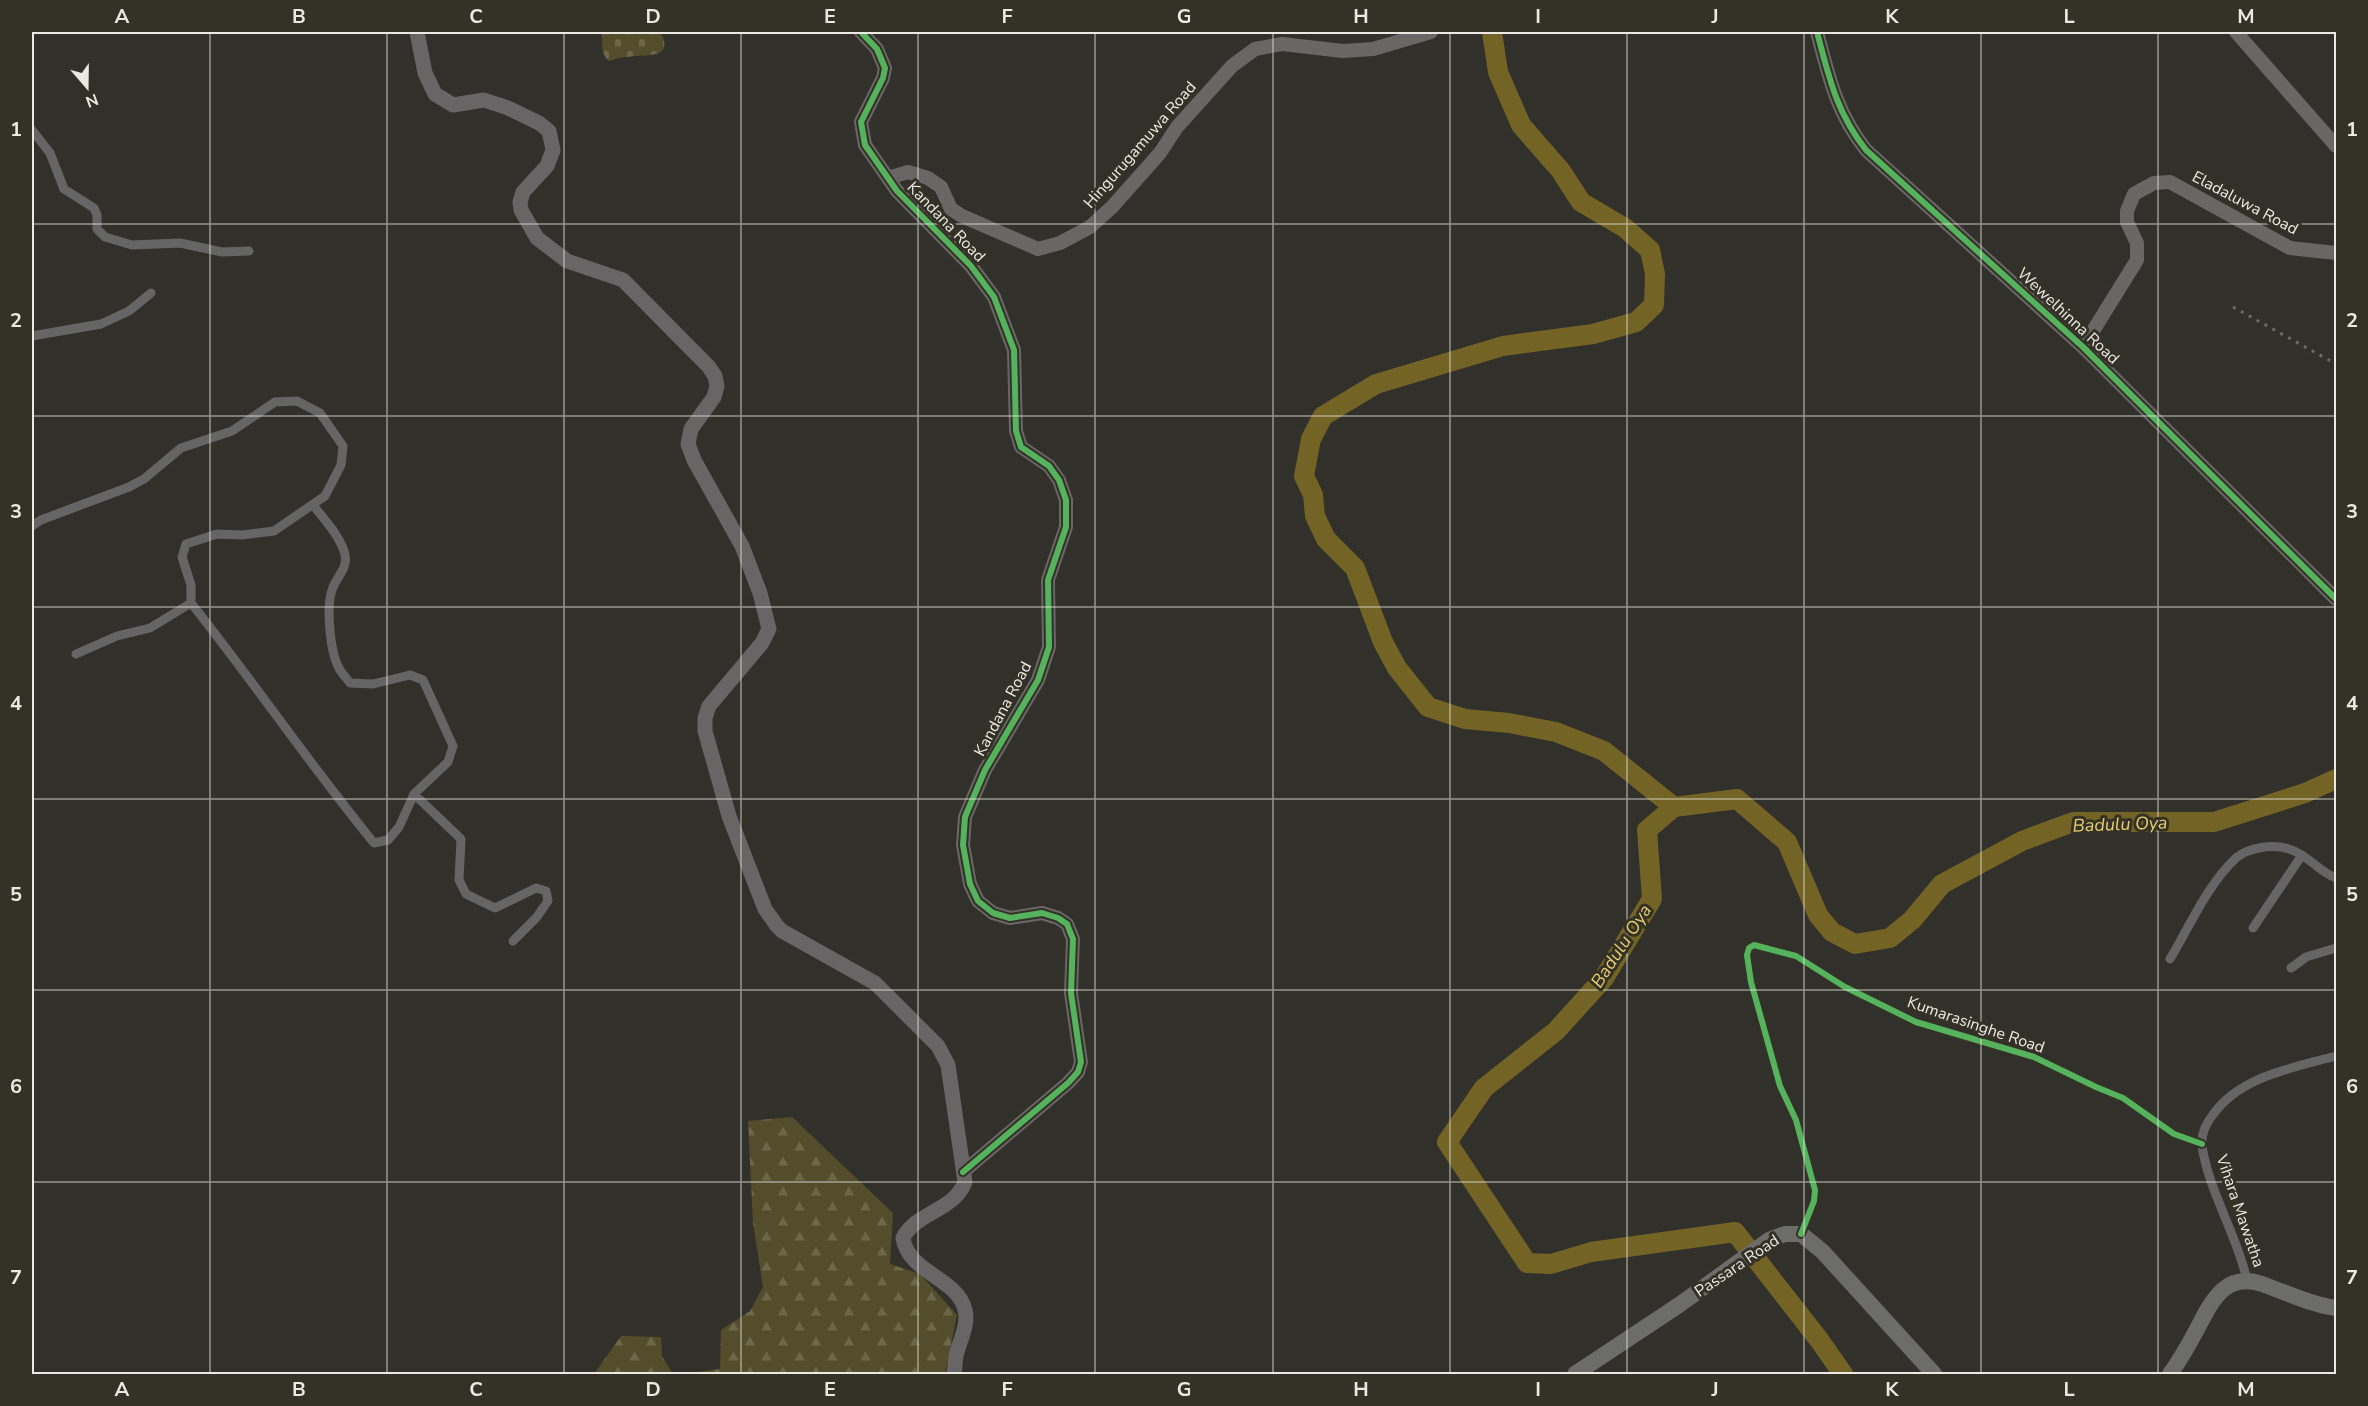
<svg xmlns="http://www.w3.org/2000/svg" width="2368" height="1406" font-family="'Nunito Sans',sans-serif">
	<defs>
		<pattern id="forest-firs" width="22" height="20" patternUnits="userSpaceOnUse" patternTransform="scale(1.5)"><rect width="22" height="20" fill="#544d2b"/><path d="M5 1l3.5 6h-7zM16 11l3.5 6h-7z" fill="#6d6749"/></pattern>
		<pattern id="cemetery-stones" width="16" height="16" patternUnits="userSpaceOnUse" patternTransform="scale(1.5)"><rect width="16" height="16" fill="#544d2b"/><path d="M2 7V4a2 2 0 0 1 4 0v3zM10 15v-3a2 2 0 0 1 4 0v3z" fill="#6d6749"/></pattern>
	</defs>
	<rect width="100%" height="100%" fill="#31302a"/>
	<path fill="url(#forest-firs)" d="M792 1117 893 1213 890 1264 920 1274 957 1315 945 1374H682L720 1369 721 1330 750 1311 763 1287 753 1223 748 1121Z
		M621 1336 661 1337 662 1356 673 1374H594Z"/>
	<path fill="url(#cemetery-stones)" d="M601 32H660C676 60 645 54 628 57 621 57 615 59 609 61 600 54 603 41 601 32Z"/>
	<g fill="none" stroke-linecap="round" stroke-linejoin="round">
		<path stroke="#736325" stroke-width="20" d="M1492 32 1498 72 1521 125 1561 171 1581 202 1625 228 1650 250 1655 274 1654 305 1636 322 1593 334 1503 346 1376 384 1323 416 1311 439 1304 476 1313 495 1315 516 1326 539 1355 568 1383 642 1397 668 1428 707 1465 719 1509 723 1556 732 1604 751 1674 807
			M1843 1374 1820 1341 1735 1232 1591 1252 1551 1264 1527 1263 1447 1142 1484 1088 1556 1031 1604 978 1652 899 1647 830 1674 807 1737 799 1787 842 1818 915 1832 932 1855 944 1890 938 1912 920 1942 884 2022 841 2073 822H2214L2305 793 2336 779"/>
		<path stroke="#666566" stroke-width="9" d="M32 130 50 153 64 189 94 208 97 215V229L105 237 132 245 180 243 222 252 249 251
			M32 336 101 324 129 311 151 293
			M32 526 41 520 129 487 144 479 181 448 232 431 275 402 297 401 320 413 343 446 341 465 325 496 274 531 242 535 217 534 186 544 182 557 191 585V603L150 628 117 636 76 654
			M191 603C254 682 310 765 374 843L388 840 399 827 414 794 448 762 453 746 423 680 410 675 373 684 350 683C347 678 341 673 339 668 330 652 326 607 332 590 336 576 350 568 344 551 338 534 324 519 313 505
			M414 794 461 839 459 880 466 894 495 908 536 888 546 891 548 901 536 918 513 941
			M2253 928 2302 855
			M2170 959C2190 926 2207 885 2236 858 2249 847 2273 844 2289 849 2307 854 2319 872 2336 878
			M2291 968 2306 957 2336 948
			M1801 1234 1814 1201 1815 1190 1796 1120 1780 1086 1751 982 1747 955 1749 948 1754 945 1796 956 1845 987 1916 1022 2034 1057 2096 1087 2123 1098 2174 1134 2202 1144
			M2247 1280C2237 1235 2209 1192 2202 1146 2201 1134 2205 1125 2212 1116 2239 1076 2293 1068 2336 1056"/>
		<path stroke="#686766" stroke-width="14" d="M861 32 877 49 885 68 883 78 861 122 865 145 897 191 971 266 994 297 1014 350 1016 431 1021 447 1049 466 1059 480 1066 500V527L1048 580 1049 647 1038 680 985 770 965 817 963 845 970 884 978 901 993 913 1010 918 1042 913 1058 918 1067 924 1073 939 1071 993 1081 1062 1078 1072 1068 1083 963 1172
			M1817 32C1829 77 1836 112 1866 150L2083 347 2336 599
			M2236 32 2336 146
			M888 178 908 172 928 178 941 187 951 209 962 216 1038 249 1060 243 1090 227 1112 207 1160 153 1177 127 1232 66 1255 49 1282 44 1343 51 1373 49 1431 32
			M2083 347 2137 260V243L2127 222V211L2134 194 2154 183 2170 182 2290 248 2336 253"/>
		<path stroke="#676565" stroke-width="15" d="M417 32 425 73 435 94 453 105 484 100 508 108 539 123 549 131 553 150 547 166 523 192 520 202 521 210 537 238 567 261 623 280 709 367 715 376 717 386 714 397 691 429 688 444 694 460 742 546 760 593 769 629 762 643 709 706 705 718V731L729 816 765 909 777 926 782 931 875 983 938 1046 948 1065 965 1182C954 1211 916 1212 903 1238 908 1273 958 1278 965 1310 969 1325 959 1342 956 1356 955 1362 955 1368 954 1374"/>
		<path stroke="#6c6c6a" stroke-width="16" d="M1575 1374 1679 1305 1769 1240 1785 1234H1801L1822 1251 1934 1374
			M2170 1374C2180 1360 2188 1346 2196 1331 2211 1303 2224 1271 2262 1284 2287 1293 2310 1304 2336 1308"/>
		<path stroke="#6b6a67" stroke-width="3" stroke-dasharray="3 6" stroke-linecap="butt" d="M2233 307 2336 364"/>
		<defs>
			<path id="cycleway" d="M861 32 877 49 885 68 883 78 861 122 865 145 897 191 971 266 994 297 1014 350 1016 431 1021 447 1049 466 1059 480 1066 500V527L1048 580 1049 647 1038 680 985 770 965 817 963 845 970 884 978 901 993 913 1010 918 1042 913 1058 918 1067 924 1073 939 1071 993 1081 1062 1078 1072 1068 1083 963 1172
				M1817 32C1829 77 1836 112 1866 150L2083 347 2336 599
				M1801 1234 1814 1201 1815 1190 1796 1120 1780 1086 1751 982 1747 955 1749 948 1754 945 1796 956 1845 987 1916 1022 2034 1057 2096 1087 2123 1098 2174 1134 2202 1144"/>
		</defs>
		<use href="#cycleway" stroke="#343127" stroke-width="10"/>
		<use href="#cycleway" stroke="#56b35d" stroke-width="6"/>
	</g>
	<path fill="none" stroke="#ebe9e2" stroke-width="1.5" stroke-opacity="0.55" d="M210 32V1374M387 32V1374M564 32V1374M741 32V1374M918 32V1374M1095 32V1374M1273 32V1374M1450 32V1374M1627 32V1374M1804 32V1374M1981 32V1374M2158 32V1374M32 224H2336M32 416H2336M32 607H2336M32 799H2336M32 990H2336M32 1182H2336"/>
	<g text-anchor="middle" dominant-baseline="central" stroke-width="6" stroke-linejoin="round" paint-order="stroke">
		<g font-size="16" fill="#ebe9e2" stroke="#343127">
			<text transform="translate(1140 145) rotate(-49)">Hingurugamuwa Road</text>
			<text transform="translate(2245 203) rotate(28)">Eladaluwa Road</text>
			<text transform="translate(946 222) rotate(46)">Kandana Road</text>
			<text transform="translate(2068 316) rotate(43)">Wewelhinna Road</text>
			<text transform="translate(1003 709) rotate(-62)">Kandana Road</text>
			<text transform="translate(1976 1025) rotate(19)">Kumarasinghe Road</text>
			<text transform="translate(2240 1211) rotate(71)">Vihara Mawatha</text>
			<text transform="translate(1737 1266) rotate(-34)">Passara Road</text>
		</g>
		<g font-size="18" font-style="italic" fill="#e7cf6f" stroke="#343127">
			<text transform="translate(2120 824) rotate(-2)">Badulu Oya</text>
			<text transform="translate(1621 946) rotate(-57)">Badulu Oya</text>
		</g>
	</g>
	<rect width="2368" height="1406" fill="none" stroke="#343127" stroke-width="66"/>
	<g transform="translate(87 87) rotate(160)" stroke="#343127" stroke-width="4.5" paint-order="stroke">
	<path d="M0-4.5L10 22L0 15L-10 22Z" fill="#ebe9e2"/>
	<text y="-9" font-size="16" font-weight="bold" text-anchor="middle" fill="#ebe9e2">N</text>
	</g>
	<rect x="33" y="33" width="2302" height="1340" fill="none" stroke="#ebe9e2" stroke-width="2"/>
	<g font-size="20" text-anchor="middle" font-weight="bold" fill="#ebe9e2">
		<text x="122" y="23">A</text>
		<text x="299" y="23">B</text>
		<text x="476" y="23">C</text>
		<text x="653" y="23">D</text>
		<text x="830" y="23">E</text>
		<text x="1007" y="23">F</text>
		<text x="1184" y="23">G</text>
		<text x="1361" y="23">H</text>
		<text x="1538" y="23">I</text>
		<text x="1715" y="23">J</text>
		<text x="1892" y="23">K</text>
		<text x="2069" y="23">L</text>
		<text x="2246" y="23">M</text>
		<text x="16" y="136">1</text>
		<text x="2352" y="136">1</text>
		<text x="16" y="327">2</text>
		<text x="2352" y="327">2</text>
		<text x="16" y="518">3</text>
		<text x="2352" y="518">3</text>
		<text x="16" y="710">4</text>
		<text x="2352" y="710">4</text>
		<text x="16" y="901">5</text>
		<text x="2352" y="901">5</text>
		<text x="16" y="1093">6</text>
		<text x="2352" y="1093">6</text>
		<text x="16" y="1284">7</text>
		<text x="2352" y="1284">7</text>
		<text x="122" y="1396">A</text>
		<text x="299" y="1396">B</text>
		<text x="476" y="1396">C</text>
		<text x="653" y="1396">D</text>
		<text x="830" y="1396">E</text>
		<text x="1007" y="1396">F</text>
		<text x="1184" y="1396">G</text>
		<text x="1361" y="1396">H</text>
		<text x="1538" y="1396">I</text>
		<text x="1715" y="1396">J</text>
		<text x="1892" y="1396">K</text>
		<text x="2069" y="1396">L</text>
		<text x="2246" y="1396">M</text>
	</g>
</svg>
